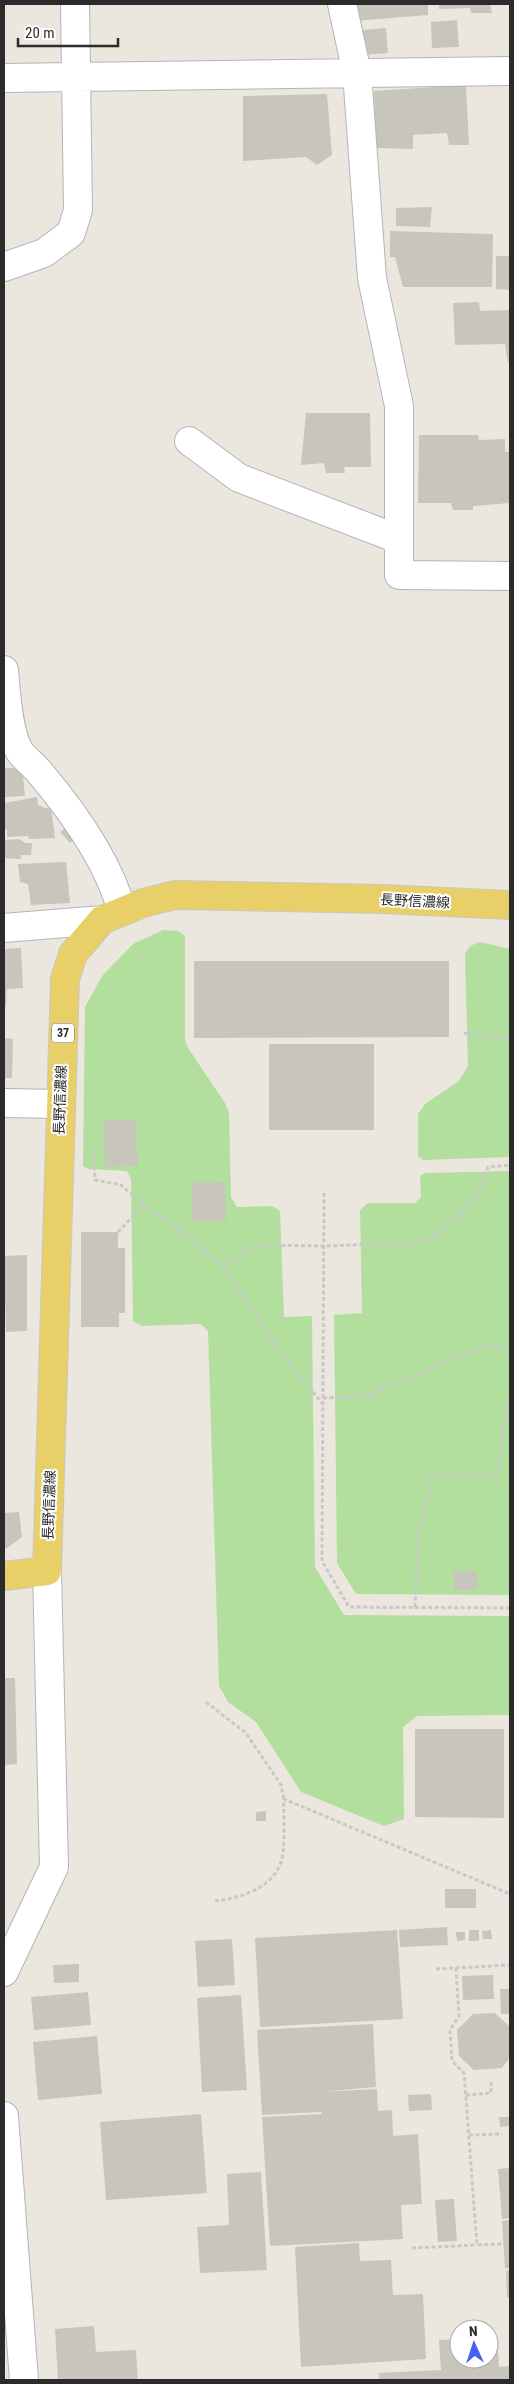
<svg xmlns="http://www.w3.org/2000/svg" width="514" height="2384" font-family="'Roboto Condensed','Noto Sans JP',sans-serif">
	<rect width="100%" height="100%" fill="#ece7de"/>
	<path fill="#b2df9e" d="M163 930 178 931 185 936V1040L188 1048 225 1103 229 1112 231 1197 237 1207 272 1206 280 1211 284 1317 312 1316 315 1567 344 1615 510 1616V1715L417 1716 403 1727 404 1819 384 1826 301 1792 256 1722 228 1702 219 1686 208 1331 201 1324 142 1326 133 1321 131 1179 127 1171 88 1169 83 1166 85 1007 102 976 133 944Z
		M480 942 510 949V1157L423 1160 418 1156V1114L425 1104 459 1081 468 1066 465 954 470 946Z
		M510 1171V1595L356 1594 337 1563 334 1315 362 1313 360 1210 368 1203H415L421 1197 420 1176 425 1173Z"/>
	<path fill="#c8c5bd" d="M354 4H428V15L355 21Z
		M439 4H490L492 13H471L470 8 439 9Z
		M457 20 459 47 432 48 431 22Z
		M386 28 388 53 362 55 363 30Z
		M466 85 469 145H449L447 133 413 135V149L376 148 374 91Z
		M327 94 332 155 317 165 306 157 243 161V96Z
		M432 207 430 227 396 226V208Z
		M390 231 493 234 492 287H403L395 257H390Z
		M496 256H510V290L496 289Z
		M479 302 480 311 510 310V363H508L505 344 455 345 453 303Z
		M306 413H370L371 467H344L345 473H326L324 463 301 465Z
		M419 435H478L479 440 505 439V452H510V503L473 506V510H453L451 503H418Z
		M4 768H18L23 776 25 796 4 797Z
		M37 797 38 805 45 808H51L55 838 29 839 28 836 7 837V829L4 830V803Z
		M69 825 77 837 70 843 60 832Z
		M20 839 25 843H32L31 855H21V859L4 858V840Z
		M66 862 70 903 31 905 28 884 20 882 18 864Z
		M21 948 23 988 7 989 6 1006 4 1007V949Z
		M194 961H449V1037L194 1038Z
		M4 1038 13 1039 12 1078H4Z
		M269 1044H374V1130H269Z
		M135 1119 138 1166 105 1167 103 1120Z
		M225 1182 226 1221H192V1183Z
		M81 1232H118V1248H125V1313H119V1327H81Z
		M27 1255V1331L6 1332 4 1256Z
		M19 1512 22 1537 7 1548H4V1513Z
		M454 1571H477V1590H454Z
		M4 1678H15L17 1764 4 1765Z
		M415 1729H504V1818L415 1817Z
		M266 1811V1821H256V1812Z
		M445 1889H476V1908H445Z
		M447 1927 448 1945 400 1947 399 1930Z
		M397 1930 403 2019 260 2027 255 1938Z
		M469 1930H479V1941H469Z
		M491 1930 492 1939H483L482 1931Z
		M456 1932H465V1940L457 1941Z
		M232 1939 235 1985 198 1987 195 1941Z
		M79 1964V1982L54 1983 53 1965Z
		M493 1975 494 1999 463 2000 462 1976Z
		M500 1989H510V2014H501Z
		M88 1992 91 2025 34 2030 31 1997Z
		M241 1995 247 2090 202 2092 197 1998Z
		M495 2013 510 2027V2057L502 2068 474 2070 459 2056 457 2030 473 2014Z
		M373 2024 376 2087 320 2092 377 2089 378 2111 392 2110 393 2136 418 2134 422 2204 401 2205 403 2239 270 2246 262 2117 322 2114 321 2112 262 2115 257 2030Z
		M97 2036 102 2094 38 2100 33 2042Z
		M431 2094 432 2110 409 2111 408 2095Z
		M201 2114 207 2193 106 2200 100 2122Z
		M499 2117H510V2126L500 2127Z
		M510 2168V2218L502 2219 498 2169Z
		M261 2172 267 2270 200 2273 197 2227 229 2225 227 2174Z
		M454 2199 457 2241 438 2242 435 2200Z
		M510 2220V2268H505L502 2221Z
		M359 2243 360 2261 391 2260 393 2295 423 2294 426 2359 301 2367 295 2247Z
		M510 2270V2297L507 2298 506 2271Z
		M94 2326 96 2352 136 2350 138 2380H58L55 2329Z
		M497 2336 499 2367 510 2366V2380H379V2373L441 2370 439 2340 459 2339V2359H489V2337Z"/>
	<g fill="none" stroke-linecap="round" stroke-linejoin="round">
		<defs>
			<path id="minor" d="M342 4 357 73 372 278 399 406V575L510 576
				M4 78 510 71
				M4 267 44 253 71 233 78 210 75 4
				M189 441 239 478 398 539
				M4 670C6 691 8 734 20 752 26 760 35 766 41 774 73 812 109 863 122 911
				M4 928 102 920
				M4 1103 60 1104"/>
			<path id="tertiary" d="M4 1972 54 1867 47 1571
				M4 2116 24 2380"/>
			<path id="primary" d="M4 1576 47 1571 65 979 73 954 102 920 143 903 175 895 383 899 510 905"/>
		</defs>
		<use href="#minor" stroke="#b2b4be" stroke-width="30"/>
		<use href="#tertiary" stroke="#b2b4be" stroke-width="30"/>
		<use href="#primary" stroke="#c8c8c8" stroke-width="30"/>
		<path stroke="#c8c8c8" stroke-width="3" stroke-dasharray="4 2.5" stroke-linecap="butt" d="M464 1033 510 1039
			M93 1147 95 1180 121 1185 144 1205 197 1243 224 1268 282 1354 322 1403
			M324 1193 322 1561 349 1607 510 1608
			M118 1232 144 1205
			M224 1268 255 1245 325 1246 410 1243 436 1235 461 1214 478 1196 488 1167 510 1165
			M323 1398 368 1396 484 1346H496L510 1353
			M415 1607 418 1535 433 1476H498L504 1418 510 1399
			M206 1702 246 1733 281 1785 284 1799
			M215 1901C240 1898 272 1889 281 1862 286 1848 283 1815 284 1799L510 1894
			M456 1968 459 2016 450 2030 452 2061 464 2073 477 2245 503 2244
			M436 1969 510 1965
			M466 2095 491 2093V2082
			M469 2135 502 2134
			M412 2248 477 2245"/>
		<use href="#minor" stroke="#fff" stroke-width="28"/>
		<use href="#tertiary" stroke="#fff" stroke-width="28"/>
		<use href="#primary" stroke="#e9cf67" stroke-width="28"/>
	</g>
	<g text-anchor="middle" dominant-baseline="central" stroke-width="4" stroke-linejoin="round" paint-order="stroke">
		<rect fill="#fff" stroke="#6b6b6b" stroke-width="1" x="52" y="1023.5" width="22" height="19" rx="4"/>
		<g font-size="12" font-weight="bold" fill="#2b2b2b">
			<text x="63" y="1033">37</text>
		</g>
		<g font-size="14" fill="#2b2b2b" stroke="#fff">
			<text transform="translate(415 901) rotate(3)">長野信濃線</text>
			<text transform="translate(60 1100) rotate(-88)">長野信濃線</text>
			<text transform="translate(49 1505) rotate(-88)">長野信濃線</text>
		</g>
	</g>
	<rect width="514" height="2384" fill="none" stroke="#2b2b2b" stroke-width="10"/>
	<g transform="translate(474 2344) rotate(357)"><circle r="24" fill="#ffffff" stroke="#aaaaaa"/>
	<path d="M0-4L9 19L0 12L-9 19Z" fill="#4862ef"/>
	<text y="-8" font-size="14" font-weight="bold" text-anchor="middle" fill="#2b2b2b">N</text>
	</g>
	<path d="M18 38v8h100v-8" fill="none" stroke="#2b2b2b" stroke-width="2.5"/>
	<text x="25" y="38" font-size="15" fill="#2b2b2b" stroke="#ffffff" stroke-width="4" paint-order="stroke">20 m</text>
</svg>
